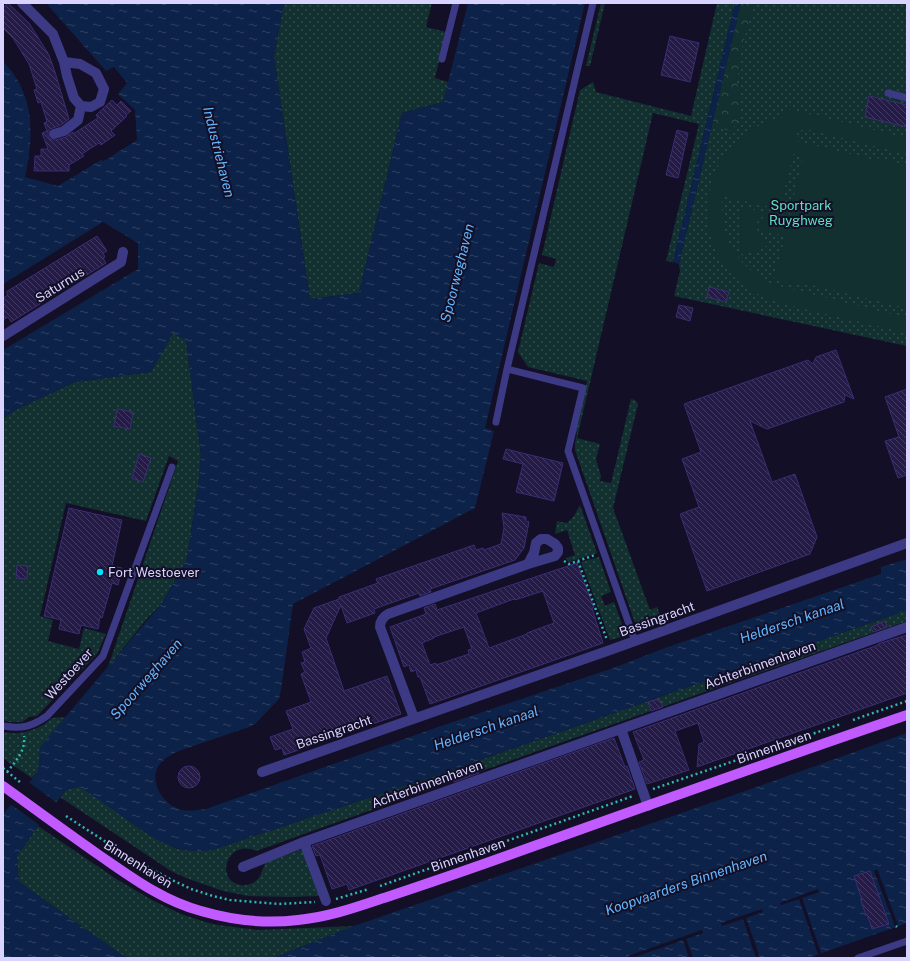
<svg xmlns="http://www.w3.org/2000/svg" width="910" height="961" font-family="'Public Sans',sans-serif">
	<defs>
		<pattern id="grass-dots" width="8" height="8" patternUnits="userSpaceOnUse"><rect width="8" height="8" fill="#12302f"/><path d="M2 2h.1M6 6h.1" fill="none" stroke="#344d4e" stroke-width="1.8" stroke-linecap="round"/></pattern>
		<pattern id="forest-crowns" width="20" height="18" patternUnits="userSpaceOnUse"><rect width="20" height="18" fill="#12302f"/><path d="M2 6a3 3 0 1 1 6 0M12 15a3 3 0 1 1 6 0" fill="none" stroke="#344d4e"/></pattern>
		<pattern id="water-ripples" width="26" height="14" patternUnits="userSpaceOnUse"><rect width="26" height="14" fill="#0c2248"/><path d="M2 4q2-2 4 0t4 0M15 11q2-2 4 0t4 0" fill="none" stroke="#2f4163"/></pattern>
		<pattern id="building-back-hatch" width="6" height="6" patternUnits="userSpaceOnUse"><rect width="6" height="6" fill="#241b47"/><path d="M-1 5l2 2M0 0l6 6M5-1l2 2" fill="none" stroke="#433b63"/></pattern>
	</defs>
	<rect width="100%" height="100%" fill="#130f26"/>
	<path fill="url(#grass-dots)" d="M284 3H432L426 27 446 32 435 78 448 82 443 102 402 113 359 293 310 299 274 56Z
		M601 3H605L590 66H586Z
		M717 3H735L673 262 666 261 699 124 653 113 577 438 600 444 596 459 601 476 600 481 611 483 631 399 635 400 638 404 613 508 650 610 657 607 663 622 642 629 639 628 635 623 575 450V443L577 433 576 432 587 381 528 367 518 352 539 263 554 267 556 259 542 255 580 90 593 82 596 92 691 116Z
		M741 3H907V346L674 296 680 271 679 264Z
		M173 333 186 340 201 455 198 486 187 559 162 603 146 620 108 667 178 461 169 456 146 521 66 503 40 616 53 620 48 641 79 649 84 628 106 634 97 654 37 716 29 717 22 722H8L3 720V418L17 409 75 382 151 372Z
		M580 505 597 553 568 562 566 558 575 555 567 530 555 534 557 521 567 523 574 516Z
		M599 557 611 592 601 596 605 606 614 602 623 627H624L626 632 625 636 610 640 581 562Z
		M907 610V621L628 719 256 851C227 838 214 881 241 885 247 886 253 884 258 879 262 874 263 867 266 862L302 849 319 896 290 897 248 896 223 891 186 878 171 871 60 797 66 790 80 786 152 837 178 849 194 851 212 850 443 773Z
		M66 717 41 747 38 772 32 778 11 764 3 758V732C17 735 30 732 43 725 46 724 49 719 53 718 57 717 62 718 66 717Z
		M38 826 118 880 152 900 181 914 202 921 218 925 258 930 354 926 273 958H129L122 955 19 882 17 856Z"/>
	<path fill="url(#forest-crowns)" d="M741 3H754L740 55 737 83 741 100V117L731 131 712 126Z"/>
	<path fill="#12302f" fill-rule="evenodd" d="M784 108 907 138V154L810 130H798L796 141 875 160 876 158 903 164 902 166 907 168V308L799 282 797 285 773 280 778 261H779L785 236 760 230 764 210 790 216V212L723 196C718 237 736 266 772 284L907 318V333L784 304C766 299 750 292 736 279 697 242 698 177 738 140 751 128 766 122 783 117ZM793 154 803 156 792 204 782 201Z
		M739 207H741L760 211 756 228 768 245C759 251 749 254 739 254Z"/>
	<path fill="url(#water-ripples)" d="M46 3H284L274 56 310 299 359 293 402 113 443 102 468 3H585L485 428 494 431 475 508 293 604 281 690 279 699 255 724 249 727C232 733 216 738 199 744 188 748 175 751 165 759 145 774 159 802 179 809 188 812 197 810 206 809L438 727 613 668 665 648 881 574V567L907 559V610L443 773 212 850C206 850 200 852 194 851 178 850 165 844 152 837L80 787 66 790 38 826 17 856 19 882 122 955 129 958H3V814L38 772 40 747 162 603 187 559 198 486 201 455 186 340 173 333 151 372 75 382 17 409 3 418V350L138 269V243L103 222 3 284V61C6 65 10 69 13 73 35 104 33 142 25 177L58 186 101 160 104 161 137 140 135 110 118 94 127 83 114 67 106 71Z
		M735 3H741L679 264 673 262Z
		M907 733V923L808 958H273L354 926 768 783Z"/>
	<path fill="#130f26" d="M27 781 57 803 41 826 9 803Z
		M877 869 898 925 895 926 874 871Z
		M818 889 819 892 802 898 821 953 818 954 799 899 781 905 780 903Z
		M762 909 763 912 746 918 760 958H756L743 919 722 926 721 923Z
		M702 930 703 933 686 939 693 958H689L683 940 632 958H629L628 956Z"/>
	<path fill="url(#building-back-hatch)" stroke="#3b2d73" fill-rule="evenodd" d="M8 3 29 23 49 55 55 72 69 119 61 125 50 129 48 133V136L50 139 53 140H56L66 137 73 132V134L98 118 96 115 112 100 117 105 121 101 131 111 126 115 127 116 111 131 115 135 101 145 99 143 82 154 84 156 69 165V171H34L35 156H41V149H48L42 133 47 131 44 123 47 122 41 102 38 103 34 90 37 89 29 64 13 38 3 28V8Z
		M670 36 699 43 690 82 661 75Z
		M869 96 907 105V127L865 117Z
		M677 130 688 133 678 178 666 175Z
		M97 236 107 251 103 253 105 257 103 258 106 263 11 322 8 317 3 320V298L8 295 6 292Z
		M709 287 729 292 726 302 707 297Z
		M679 305 693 308 690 321 676 317Z
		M836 350 854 399 845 395 844 402 767 429 750 421 772 482 795 474 817 537 810 554 707 591 680 514 699 507 682 459 701 452 684 404 808 360 813 364 816 357Z
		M907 389V475L898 478 885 441 899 437 885 397Z
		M117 409 133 412 130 429 114 426Z
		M506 449 563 463 554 501 516 492 523 464 503 459Z
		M139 454 151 458 143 482 132 478Z
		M69 508 122 520 112 566 122 568 118 585 112 583 102 618 100 617 98 629 81 625 79 634 59 629 61 620 44 616Z
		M502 513 526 517V521L529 522 524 548 515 560 430 589 431 592 420 596 419 593 374 609 375 613 347 623 341 605 326 638 344 691 387 676 401 714 284 755 282 748 275 750 270 737 293 729 286 711 311 702 301 674 305 672 301 663 305 662 302 652 311 648 304 629 314 608 339 599V597L378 583 376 579 474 545 476 550 483 548 484 550 501 544 504 528Z
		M577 563 594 607 592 608 603 643 430 704 420 677H418L416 670 411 672 409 665 404 667 390 627 426 614 424 608 435 604 437 610 538 576ZM543 591 554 623 527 633V634L489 648 476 613 514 599 515 600ZM464 627 472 649 468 650 469 654 436 665V663L430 665 422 643 434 638V637Z
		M17 565 28 566 27 579 16 578Z
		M885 621 887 627 873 632 871 627Z
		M907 635V693L697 767 699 744 704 742 698 723 675 731 689 770 647 784 639 762 644 760 633 732 878 645V644L890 640Z
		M659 699 663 707 651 711 648 702Z
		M614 738 625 767 627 766 635 789 349 890 347 884 332 889 320 855 316 856 312 846Z
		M178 777a11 11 0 1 1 22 0a11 11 0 1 1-22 0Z
		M476 767 479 773 454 782 452 775Z
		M870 871 889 924 872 929 867 914 866 915 861 901 862 900 854 876Z"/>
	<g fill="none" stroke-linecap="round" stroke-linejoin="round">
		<path stroke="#2fb8b0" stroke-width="2.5" stroke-dasharray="2 3" stroke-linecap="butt" d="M564 561 569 564 595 555
			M578 561 607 640
			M853 720 907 701
			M3 768 21 783
			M7 772C16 761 26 750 24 736
			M653 789 841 724
			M66 816 126 855 168 878 191 889 213 896 230 900 279 904 315 902
			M380 886 633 796
			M336 899 369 889
			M896 926 897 927"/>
		<path stroke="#3d3a85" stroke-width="7" d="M442 59 456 3
			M888 93 907 98
			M507 369 593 3
			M496 422 507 369 583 388 568 451 635 641
			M3 726C22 729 31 727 47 716L103 656 172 467
			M858 958 907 941"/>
		<path stroke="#3d3a85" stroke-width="10" d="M304 842 326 901"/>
		<path stroke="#3d3a85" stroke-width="10" d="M22 3 53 34 64 62 67 76 74 98 81 106 91 107 100 102 104 89 96 73 80 64 64 62
			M54 134 64 131 78 120 81 106
			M3 336 121 262 123 252
			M414 718 380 627C380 621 383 617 388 614L528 564 555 556 558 552V548L555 544 547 539H541L536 543 534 553 528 564
			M621 729 648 806
			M262 772 610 650 907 543
			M243 867 304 842 907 627"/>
		<path stroke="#c25bff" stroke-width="10" d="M3 786C35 809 66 832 99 855 131 877 163 901 201 911 232 920 266 924 298 920 331 917 362 905 393 895 432 882 470 869 509 855 641 808 774 760 907 715"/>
	</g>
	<circle fill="#00e5ff" stroke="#130f26" stroke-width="1.5" cx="100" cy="572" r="4"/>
	<g text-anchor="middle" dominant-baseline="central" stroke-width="4" stroke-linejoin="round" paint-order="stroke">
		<g font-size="13" fill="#5fe0c0" stroke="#130f26">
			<text x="801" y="205">Sportpark<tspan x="801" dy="15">Ruyghweg</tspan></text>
		</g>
		<g font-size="13" fill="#d9d4ff" stroke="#130f26">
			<text transform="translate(60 285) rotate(-32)">Saturnus</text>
			<text transform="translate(657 619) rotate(-20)">Bassingracht</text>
			<text transform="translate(760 665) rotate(-20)">Achterbinnenhaven</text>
			<text transform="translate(69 674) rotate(-48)">Westoever</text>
			<text transform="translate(334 732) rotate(-19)">Bassingracht</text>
			<text transform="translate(774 747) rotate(-19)">Binnenhaven</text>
			<text transform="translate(427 784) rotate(-20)">Achterbinnenhaven</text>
			<text transform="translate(468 855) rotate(-19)">Binnenhaven</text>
			<text transform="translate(138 864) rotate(32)">Binnenhaven</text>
		</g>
		<g font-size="13" fill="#d9d4ff" stroke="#130f26" text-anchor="start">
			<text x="108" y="572">Fort Westoever</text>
		</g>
		<g font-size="14" font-style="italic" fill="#62b6ff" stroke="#130f26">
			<text transform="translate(219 152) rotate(76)">Industriehaven</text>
			<text transform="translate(457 273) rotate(-76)">Spoorweghaven</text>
			<text transform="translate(792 621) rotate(-19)">Heldersch kanaal</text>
			<text transform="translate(146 679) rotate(-49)">Spoorweghaven</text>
			<text transform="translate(486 728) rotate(-19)">Heldersch kanaal</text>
			<text transform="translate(686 883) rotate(-19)">Koopvaarders Binnenhaven</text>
		</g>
	</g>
	<rect width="910" height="961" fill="none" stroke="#d9d4ff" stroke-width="8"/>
</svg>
